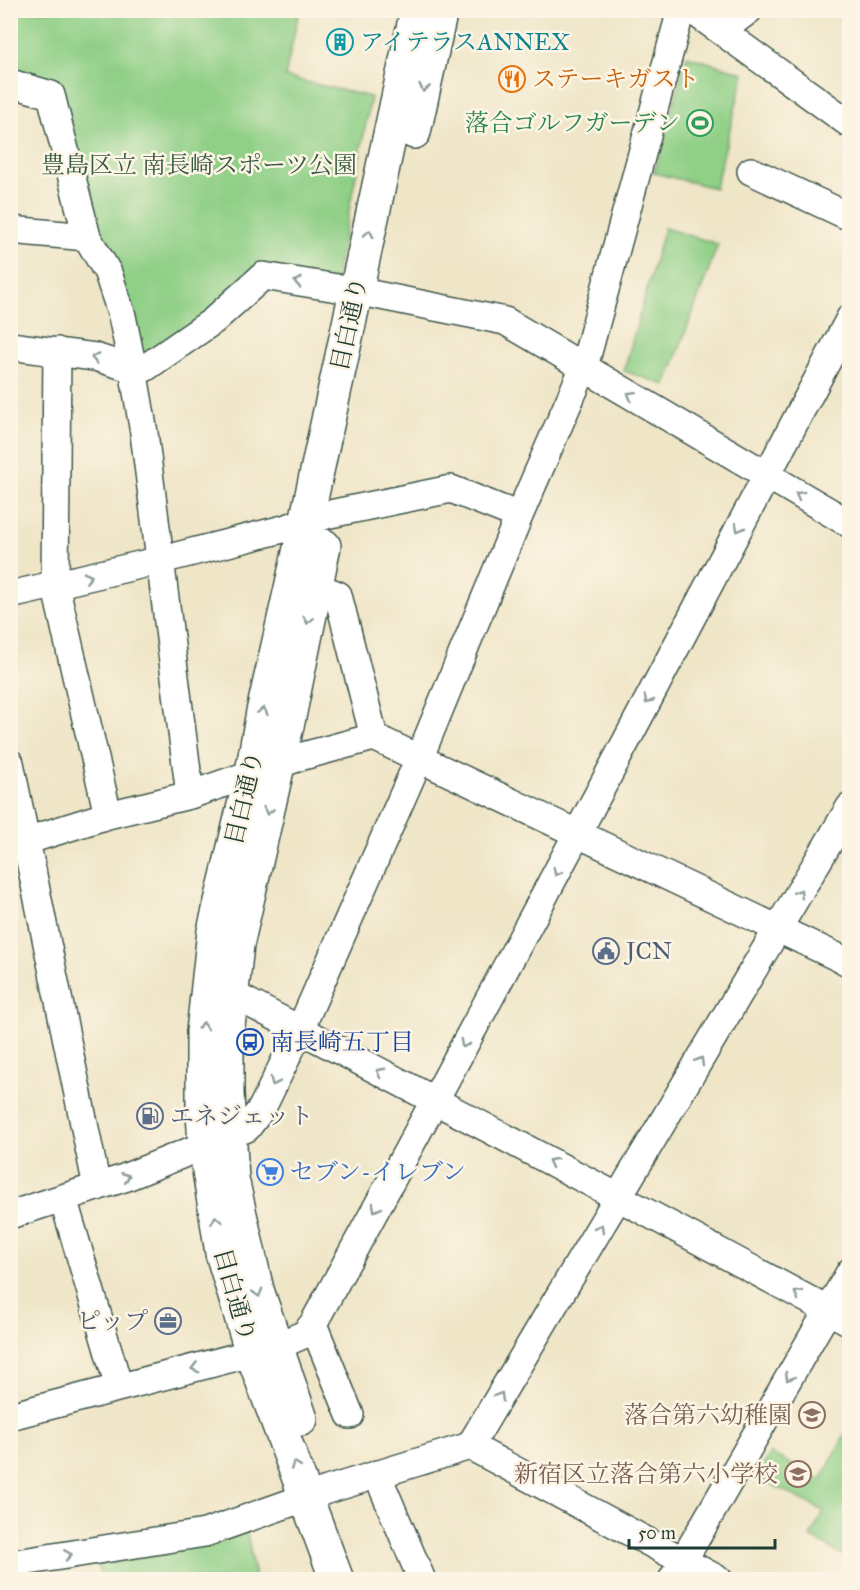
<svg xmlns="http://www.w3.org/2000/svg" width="860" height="1590" font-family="'IM FELL Great Primer','Noto Serif JP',serif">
	<rect width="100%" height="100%" fill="#fcf5e5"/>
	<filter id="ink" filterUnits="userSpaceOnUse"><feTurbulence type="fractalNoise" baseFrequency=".0167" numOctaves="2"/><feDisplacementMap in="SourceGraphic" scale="12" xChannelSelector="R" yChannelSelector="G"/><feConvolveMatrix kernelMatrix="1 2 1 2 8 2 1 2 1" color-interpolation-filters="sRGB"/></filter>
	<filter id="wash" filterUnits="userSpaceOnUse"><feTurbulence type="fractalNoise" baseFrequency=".008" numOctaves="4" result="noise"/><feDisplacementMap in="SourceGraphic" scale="24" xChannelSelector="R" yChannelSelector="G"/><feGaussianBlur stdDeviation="1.35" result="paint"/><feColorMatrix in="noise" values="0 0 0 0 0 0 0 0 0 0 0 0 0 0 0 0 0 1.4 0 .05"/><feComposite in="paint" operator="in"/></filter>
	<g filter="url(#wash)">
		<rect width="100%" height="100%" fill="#efe5c7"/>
		<path fill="#8fcf86" stroke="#57865d" stroke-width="1.5" d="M12 11H299L285 77 371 97 335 283 261 271 142 363 87 226 57 93 11 77Z
			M687 56 744 73 715 188 654 173Z
			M664 228 718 244 666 385 624 371Z
			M849 1427 850 1558H849L810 1537 824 1511 757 1477 770 1453 821 1480Z
			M246 1526 255 1579H101L97 1557Z"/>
	</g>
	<g filter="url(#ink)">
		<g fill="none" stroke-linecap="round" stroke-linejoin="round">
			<defs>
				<path id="minor" d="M692 10 850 124
					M721 31 749 10
					M10 83 51 95 87 237 108 273 122 316 133 369 144 433 190 795
					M751 171 850 217
					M10 230 87 237
					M10 346 95 357 133 369 145 368 213 321 263 276 356 291 505 321 850 524
					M57 351 55 584 108 815
					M315 586 338 595 374 737
					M10 595 161 560 283 529 330 514 451 489 519 516
					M10 763 97 1187
					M10 846 108 815 190 795 303 756 374 737 850 963
					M215 985 618 1197 850 1322
					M63 1198 119 1387
					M10 1215 124 1178 247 1128 262 1108 300 1030 419 759 519 516 584 367 681 10
					M313 1324 350 1415
					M10 1416 275 1347 305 1334 313 1324C496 991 672 654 850 318
					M470 1446 850 807
					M377 1474 422 1580
					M10 1564 205 1533 327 1490 470 1446 719 1580
					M672 1580 850 1272"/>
				<path id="major" d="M414 132 441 10
					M301 1419 257 1290 232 1179 227 1094V1035L237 945 289 717 324 546
					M337 1580 252 1353 222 1253 205 1145 203 1112V1032L214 931 252 772 263 712 306 522 417 10"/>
			</defs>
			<use href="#minor" stroke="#3e564a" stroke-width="30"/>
			<use href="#major" stroke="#3e564a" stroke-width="36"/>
			<use href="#minor" stroke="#fff" stroke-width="27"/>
			<use href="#major" stroke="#fff" stroke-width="33"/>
		</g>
		<defs><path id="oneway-chevron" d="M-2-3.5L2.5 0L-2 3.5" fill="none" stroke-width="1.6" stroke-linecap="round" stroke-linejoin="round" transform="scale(1.5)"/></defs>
		<g stroke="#8f9e9a">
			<use href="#oneway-chevron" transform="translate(424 88) rotate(103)"/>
			<use href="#oneway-chevron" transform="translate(369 234) rotate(-78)"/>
			<use href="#oneway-chevron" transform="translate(298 282) rotate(-171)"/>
			<use href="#oneway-chevron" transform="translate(95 358) rotate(-167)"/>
			<use href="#oneway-chevron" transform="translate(631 395) rotate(-149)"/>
			<use href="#oneway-chevron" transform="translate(799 495) rotate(-150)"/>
			<use href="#oneway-chevron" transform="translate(739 528) rotate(118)"/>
			<use href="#oneway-chevron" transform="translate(88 577) rotate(-13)"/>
			<use href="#oneway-chevron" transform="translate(308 620) rotate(102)"/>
			<use href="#oneway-chevron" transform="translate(648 700) rotate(118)"/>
			<use href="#oneway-chevron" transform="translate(263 711) rotate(-78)"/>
			<use href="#oneway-chevron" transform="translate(268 811) rotate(103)"/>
			<use href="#oneway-chevron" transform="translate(557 872) rotate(118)"/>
			<use href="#oneway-chevron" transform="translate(799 893) rotate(-58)"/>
			<use href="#oneway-chevron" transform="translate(203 1026) rotate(-86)"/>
			<use href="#oneway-chevron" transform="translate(464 1044) rotate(118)"/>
			<use href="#oneway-chevron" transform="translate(700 1061) rotate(-59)"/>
			<use href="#oneway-chevron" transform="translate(380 1072) rotate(-152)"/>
			<use href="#oneway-chevron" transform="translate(274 1082) rotate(116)"/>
			<use href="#oneway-chevron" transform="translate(552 1162) rotate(-152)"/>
			<use href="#oneway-chevron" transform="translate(126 1177) rotate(-21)"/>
			<use href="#oneway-chevron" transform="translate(376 1208) rotate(119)"/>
			<use href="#oneway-chevron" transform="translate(216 1220) rotate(-100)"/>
			<use href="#oneway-chevron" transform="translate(600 1228) rotate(-60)"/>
			<use href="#oneway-chevron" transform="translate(258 1293) rotate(74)"/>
			<use href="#oneway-chevron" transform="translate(798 1294) rotate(-151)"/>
			<use href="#oneway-chevron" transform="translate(195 1368) rotate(166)"/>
			<use href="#oneway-chevron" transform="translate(789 1377) rotate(120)"/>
			<use href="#oneway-chevron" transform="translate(500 1396) rotate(-59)"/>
			<use href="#oneway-chevron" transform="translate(295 1465) rotate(-111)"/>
			<use href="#oneway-chevron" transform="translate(68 1555) rotate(-9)"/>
		</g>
	</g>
	<defs>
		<symbol id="building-ring" viewBox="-11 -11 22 22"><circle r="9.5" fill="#fcf5e5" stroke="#0f9aa8" stroke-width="1.5"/><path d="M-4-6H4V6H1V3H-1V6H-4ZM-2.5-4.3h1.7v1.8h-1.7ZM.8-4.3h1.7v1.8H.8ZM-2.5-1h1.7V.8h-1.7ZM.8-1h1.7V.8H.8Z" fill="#0f9aa8"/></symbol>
		<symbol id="restaurant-ring" viewBox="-11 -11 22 22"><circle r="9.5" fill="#fcf5e5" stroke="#e8710a" stroke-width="1.5"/><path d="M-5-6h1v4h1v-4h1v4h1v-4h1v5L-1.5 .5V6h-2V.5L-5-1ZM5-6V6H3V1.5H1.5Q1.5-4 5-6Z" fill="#e8710a"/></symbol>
		<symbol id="stadium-ring" viewBox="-11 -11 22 22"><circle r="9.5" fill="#fcf5e5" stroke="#2e9e5b" stroke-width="1.5"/><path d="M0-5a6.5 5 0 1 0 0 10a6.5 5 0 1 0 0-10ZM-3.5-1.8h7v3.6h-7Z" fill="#2e9e5b"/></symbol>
		<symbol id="civic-ring" viewBox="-11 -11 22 22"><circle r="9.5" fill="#fcf5e5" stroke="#5c6f8a" stroke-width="1.5"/><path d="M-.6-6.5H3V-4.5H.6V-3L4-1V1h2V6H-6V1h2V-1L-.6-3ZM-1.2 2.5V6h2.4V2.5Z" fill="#5c6f8a"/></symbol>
		<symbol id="bus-ring" viewBox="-11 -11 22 22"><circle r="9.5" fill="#fcf5e5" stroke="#1a4fb4" stroke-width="1.5"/><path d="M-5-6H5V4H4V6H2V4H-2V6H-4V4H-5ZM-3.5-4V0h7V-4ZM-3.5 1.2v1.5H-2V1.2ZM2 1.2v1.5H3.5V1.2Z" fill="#1a4fb4"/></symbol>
		<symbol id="fuel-ring" viewBox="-11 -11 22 22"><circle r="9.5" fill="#fcf5e5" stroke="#5c6f8a" stroke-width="1.5"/><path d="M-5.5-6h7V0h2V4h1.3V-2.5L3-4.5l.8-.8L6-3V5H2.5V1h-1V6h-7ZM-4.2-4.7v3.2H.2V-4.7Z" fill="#5c6f8a"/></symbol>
		<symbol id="supermarket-ring" viewBox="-11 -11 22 22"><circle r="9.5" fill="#fcf5e5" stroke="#3f7fe0" stroke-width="1.5"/><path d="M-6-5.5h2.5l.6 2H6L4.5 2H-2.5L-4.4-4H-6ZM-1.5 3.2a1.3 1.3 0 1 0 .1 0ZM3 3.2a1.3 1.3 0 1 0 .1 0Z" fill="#3f7fe0"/></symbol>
		<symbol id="office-ring" viewBox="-11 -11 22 22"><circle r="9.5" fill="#fcf5e5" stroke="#5c6f8a" stroke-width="1.5"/><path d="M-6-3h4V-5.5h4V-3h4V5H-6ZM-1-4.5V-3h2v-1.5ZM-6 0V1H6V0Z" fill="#5c6f8a"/></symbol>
		<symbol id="school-ring" viewBox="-11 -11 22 22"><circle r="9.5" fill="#fcf5e5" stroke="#8d6e63" stroke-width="1.5"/><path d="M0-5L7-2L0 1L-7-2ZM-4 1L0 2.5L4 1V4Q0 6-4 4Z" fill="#8d6e63"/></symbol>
	</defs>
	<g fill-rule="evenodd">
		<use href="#building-ring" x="325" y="27" width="30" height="30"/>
		<use href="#restaurant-ring" x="497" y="64" width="30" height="30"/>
		<use href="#stadium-ring" x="685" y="108" width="30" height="30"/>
		<use href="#civic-ring" x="591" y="936" width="30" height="30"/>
		<use href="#bus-ring" x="235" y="1027" width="30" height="30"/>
		<use href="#fuel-ring" x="135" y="1101" width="30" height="30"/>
		<use href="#supermarket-ring" x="255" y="1157" width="30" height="30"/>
		<use href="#office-ring" x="153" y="1306" width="30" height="30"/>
		<use href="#school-ring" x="797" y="1400" width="30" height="30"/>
		<use href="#school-ring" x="783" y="1459" width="30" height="30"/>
	</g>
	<g text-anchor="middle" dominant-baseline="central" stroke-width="5" stroke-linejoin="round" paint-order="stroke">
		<g font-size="24" fill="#0d838f" stroke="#fcf5e5" text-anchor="start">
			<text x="360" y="42">アイテラスANNEX</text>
		</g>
		<g font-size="24" fill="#c56008" stroke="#fcf5e5" text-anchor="start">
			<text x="532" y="79">ステーキガスト</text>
		</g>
		<g font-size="24" fill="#27864d" stroke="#fcf5e5" text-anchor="end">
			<text x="680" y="123">落合ゴルフガーデン</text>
		</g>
		<g font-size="24" fill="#355a44" stroke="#fcf5e5">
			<text x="199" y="165">豊島区立 南長崎スポーツ公園</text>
		</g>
		<g font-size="24" fill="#1f3d34" stroke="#fcf5e5">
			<text transform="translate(349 324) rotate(-78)">目白通り</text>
			<text transform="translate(244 798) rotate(-77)">目白通り</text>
			<text transform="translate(235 1295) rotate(74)">目白通り</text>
		</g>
		<g font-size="24" fill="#4e5e75" stroke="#fcf5e5" text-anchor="start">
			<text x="626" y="951">JCN</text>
			<text x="170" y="1116">エネジェット</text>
			<text x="148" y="1321" text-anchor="end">ピップ</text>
		</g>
		<g font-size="24" fill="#164399" stroke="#fcf5e5" text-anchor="start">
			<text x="270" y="1042">南長崎五丁目</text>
		</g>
		<g font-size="24" fill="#366cbe" stroke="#fcf5e5" text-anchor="start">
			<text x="290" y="1172">セブン-イレブン</text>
		</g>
		<g font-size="24" fill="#785e54" stroke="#fcf5e5" text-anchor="end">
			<text x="792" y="1415">落合第六幼稚園</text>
			<text x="778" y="1474">新宿区立落合第六小学校</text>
		</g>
	</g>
	<rect width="860" height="1590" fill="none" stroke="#fcf5e5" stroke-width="36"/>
	<path d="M629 1539v9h146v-9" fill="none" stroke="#1f3d34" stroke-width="3"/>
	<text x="638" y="1539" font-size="18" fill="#1f3d34" stroke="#fcf5e5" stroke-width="4.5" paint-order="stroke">50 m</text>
</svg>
